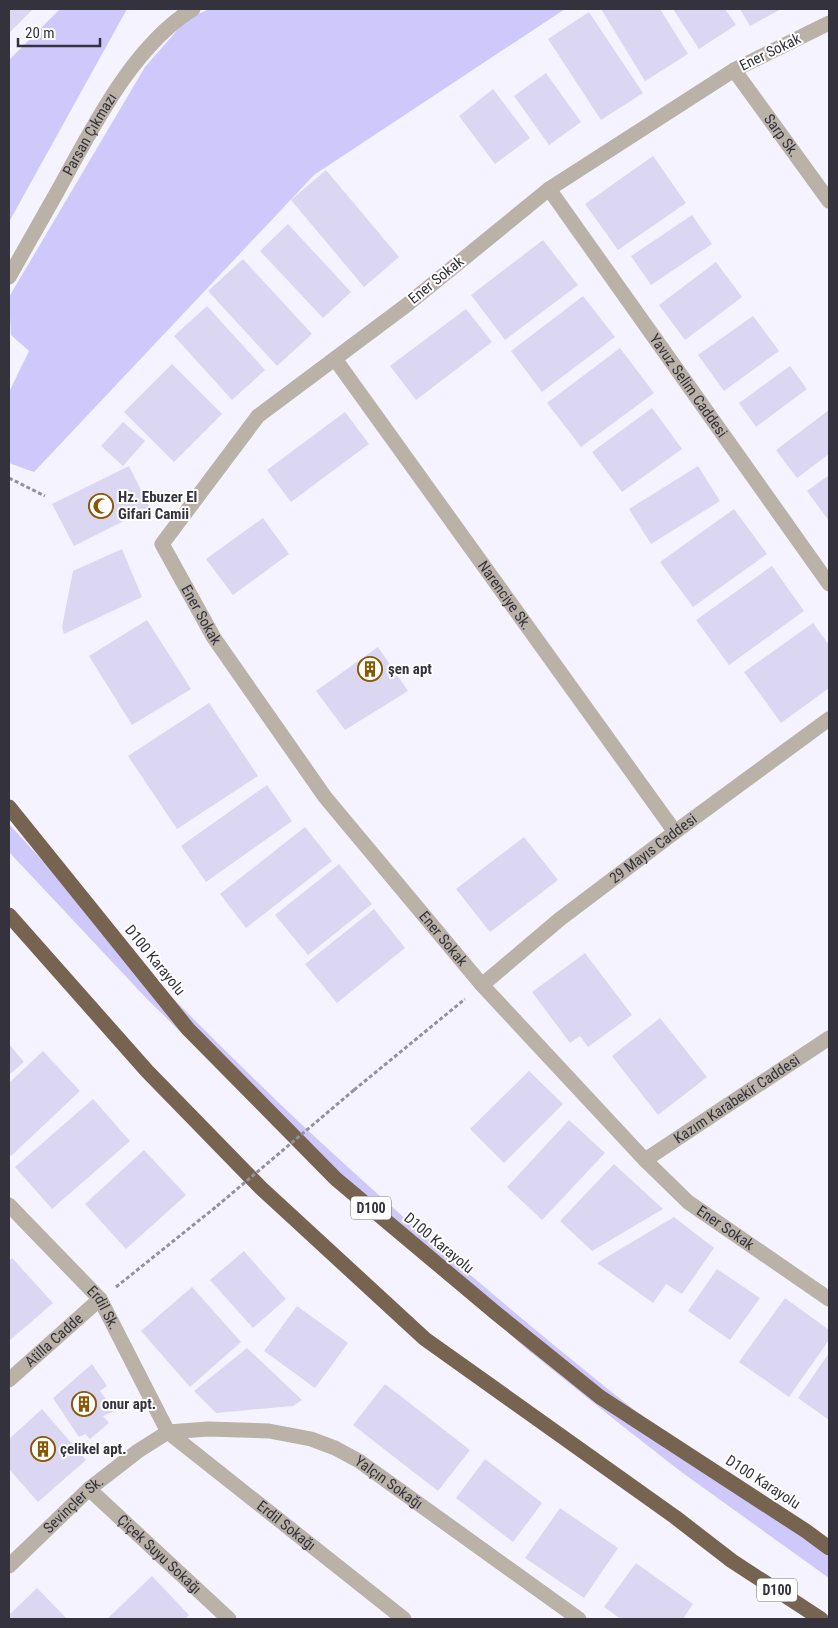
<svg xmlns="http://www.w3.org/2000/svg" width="838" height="1628" font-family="'Roboto Condensed',sans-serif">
	<rect width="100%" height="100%" fill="#f4f3ff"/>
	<path fill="#cfc8fb" d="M60 9H127L9 222V60Z
		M210 9H565L314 175 34 472 9 463V392L29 351 11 335 9 297 145 67 188 18Z
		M9 824C96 920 185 1013 278 1102 369 1189 464 1271 561 1351 648 1422 737 1492 829 1556V1578L680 1471 620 1424 529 1351 435 1268 262 1112 147 999 9 852Z"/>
	<path fill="#dbd7f3" d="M9 9H31L32 10 9 33Z
		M601 9H660L688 54 645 81Z
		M673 9H725L736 25 699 49Z
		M740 9H781L750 26Z
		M589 12 643 93 601 120 548 39Z
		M546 73 581 122 549 145 514 96Z
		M493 89 530 138 495 164 459 116Z
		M653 156 686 203 618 250 585 204Z
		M326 170 399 257 364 287 291 200Z
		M692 215 712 244 651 285 631 256Z
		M288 224 351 292 323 318 260 251Z
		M543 240 578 285 505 340 471 295Z
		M243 259 312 334 277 366 208 291Z
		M716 262 742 297 685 340 659 305Z
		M583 296 615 337 542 392 511 351Z
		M207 306 265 370 232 400 174 336Z
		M466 309 492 342 416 400 390 366Z
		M753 316 779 351 724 391 698 355Z
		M620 348 654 393 581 447 547 403Z
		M172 364 222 414 174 462 124 412Z
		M790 366 807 389 756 427 739 403Z
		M652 408 682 449 622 492 592 452Z
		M829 410V454L797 478 776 450Z
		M345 412 369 444 291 502 267 470Z
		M123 422 145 441 123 466 101 446Z
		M129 466 150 508 74 546 52 504Z
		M698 466 720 501 651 544 629 509Z
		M829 475V521L807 491Z
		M734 509 767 554 693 607 660 562Z
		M263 518 289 554 233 595 206 559Z
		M122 549 142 597 64 634 62 627 73 571Z
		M772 566 804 611 729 665 696 620Z
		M147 620 191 689 132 725 89 656Z
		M813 623 829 645V688L781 723 744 672Z
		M378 647 408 691 345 730 316 691Z
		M209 703 258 776 177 829 128 756Z
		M267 785 292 821 206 882 181 846Z
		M305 827 332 861 246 928 220 894Z
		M524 837 558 880 490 932 456 889Z
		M339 864 372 904 308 955 275 915Z
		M374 909 405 948 337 1003 305 964Z
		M585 953 632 1015 588 1047 580 1036 570 1043 532 992Z
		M660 1018 707 1077 658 1115 612 1056Z
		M9 1044 24 1062 9 1075Z
		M43 1051 80 1091 11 1156 9 1154V1083Z
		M529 1071 563 1104 504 1163 470 1129Z
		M93 1099 130 1141 52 1209 15 1167Z
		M569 1120 605 1153 542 1220 507 1187Z
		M144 1150 186 1195 126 1249 85 1204Z
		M614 1164 663 1209 592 1251 560 1221Z
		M674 1217 714 1248 682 1294 666 1284 653 1303 597 1263Z
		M244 1251 286 1299 253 1328 210 1280Z
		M12 1258 53 1303 9 1341V1261Z
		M717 1269 760 1298 730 1340 688 1311Z
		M192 1287 241 1342 190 1387 141 1331Z
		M785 1298 829 1330V1340L789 1397 739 1362Z
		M297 1306 348 1343 315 1388 264 1351Z
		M247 1348 302 1400 293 1406 216 1413 194 1391Z
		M829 1353V1420L798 1398Z
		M92 1364 107 1386 100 1391 115 1411 103 1416 109 1423 90 1439 85 1434 79 1437 53 1398Z
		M385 1384 470 1450 438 1491 353 1425Z
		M42 1409 86 1460 38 1502 9 1469V1439Z
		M485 1459 542 1503 513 1542 456 1498Z
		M560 1508 618 1548 584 1598 525 1558Z
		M636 1563 693 1604 683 1619H621L604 1607Z
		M152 1576 189 1615 185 1619H107Z
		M37 1588 67 1619H9V1615Z"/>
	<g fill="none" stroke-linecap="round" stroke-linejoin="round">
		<path stroke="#92919d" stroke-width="3" stroke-dasharray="4 2.5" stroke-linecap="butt" d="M9 478 45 496
			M354 1090 465 999
			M116 1287 217 1206"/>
		<g stroke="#bab1a7" stroke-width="15">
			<path id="s1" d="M829 23 734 70 549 189 408 304 258 416 162 544 214 638 325 797 482 985 645 1160 688 1202 829 1299"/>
			<path id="s2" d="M734 70 829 201"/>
			<path id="s3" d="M549 189 829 584"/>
			<path id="s4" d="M9 277C24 250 40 222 56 194 90 133 131 47 193 9"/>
			<path id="s5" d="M335 359 675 832"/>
			<path id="s6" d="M482 985 560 919 675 832 829 719"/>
			<path id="s7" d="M645 1160 829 1038"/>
			<path id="s8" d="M9 1205 100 1299 168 1432 404 1619"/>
			<path id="s9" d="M9 1380 100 1299"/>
			<path id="s10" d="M89 1489 229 1619"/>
			<path id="s11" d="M9 1566 89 1489 138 1451 168 1432 208 1429 269 1431 311 1439 335 1448 359 1461 579 1619"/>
		</g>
		<path stroke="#766450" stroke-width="15" d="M9 807 188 1029 336 1179 497 1314 600 1397 806 1531 829 1548
			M9 915 147 1071 261 1188 425 1339 675 1517 732 1561 821 1619"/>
		<path stroke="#92919d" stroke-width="3" stroke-dasharray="4 2.5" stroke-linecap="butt" d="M217 1206 354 1090"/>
	</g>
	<defs>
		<symbol id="mosque-ring" viewBox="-11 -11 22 22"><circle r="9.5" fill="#fff" stroke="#8a5601" stroke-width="1.5"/><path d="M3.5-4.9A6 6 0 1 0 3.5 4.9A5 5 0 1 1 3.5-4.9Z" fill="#8a5601"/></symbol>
		<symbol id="building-ring" viewBox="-11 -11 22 22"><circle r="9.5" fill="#fff" stroke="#8a5601" stroke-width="1.5"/><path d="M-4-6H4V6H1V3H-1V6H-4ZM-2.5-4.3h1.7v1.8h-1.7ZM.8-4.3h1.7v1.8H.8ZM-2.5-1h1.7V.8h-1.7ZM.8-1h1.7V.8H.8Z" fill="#8a5601"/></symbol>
	</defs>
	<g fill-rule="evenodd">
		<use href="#mosque-ring" x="87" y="492" width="28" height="28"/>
		<use href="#building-ring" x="356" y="655" width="28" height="28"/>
		<use href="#building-ring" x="70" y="1390" width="28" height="28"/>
		<use href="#building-ring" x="29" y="1435" width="28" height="28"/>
	</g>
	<g text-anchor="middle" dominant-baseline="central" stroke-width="4" stroke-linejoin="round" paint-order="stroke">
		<g fill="#fff" stroke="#707077" stroke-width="1">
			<rect x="351" y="1196.5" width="40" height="23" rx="4"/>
			<rect x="757" y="1578.5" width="40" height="23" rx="4"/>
		</g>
		<g font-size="14" font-weight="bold" fill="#33323d">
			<text x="371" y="1208">D100</text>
			<text x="777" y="1590">D100</text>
		</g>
		<g font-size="15" fill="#33323d" stroke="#fff">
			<text transform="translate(770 52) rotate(-26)">Ener Sokak</text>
			<text stroke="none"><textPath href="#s4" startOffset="164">Parsan Çıkmazı</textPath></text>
			<text stroke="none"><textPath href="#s2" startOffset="81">Sarp Sk.</textPath></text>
			<text transform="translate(436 280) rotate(-39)">Ener Sokak</text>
			<text stroke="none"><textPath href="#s3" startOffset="241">Yavuz Selim Caddesi</textPath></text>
			<text stroke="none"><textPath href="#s5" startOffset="291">Narenciye Sk.</textPath></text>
			<text stroke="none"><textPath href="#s1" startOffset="936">Ener Sokak</textPath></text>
			<text stroke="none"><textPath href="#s6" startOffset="219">29 Mayıs Caddesi</textPath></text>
			<text stroke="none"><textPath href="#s1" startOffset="1341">Ener Sokak</textPath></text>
			<text transform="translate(155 960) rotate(51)">D100 Karayolu</text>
			<text stroke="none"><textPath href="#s7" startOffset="110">Kazım Karabekir Caddesi</textPath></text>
			<text stroke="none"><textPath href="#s1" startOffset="1746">Ener Sokak</textPath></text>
			<text transform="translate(439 1243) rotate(40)">D100 Karayolu</text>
			<text stroke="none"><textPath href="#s8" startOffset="140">Erdil Sk.</textPath></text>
			<text stroke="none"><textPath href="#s9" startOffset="60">Atilla Cadde</textPath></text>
			<text transform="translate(763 1482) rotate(33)">D100 Karayolu</text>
			<text stroke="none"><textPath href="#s11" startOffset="442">Yalçın Sokağı</textPath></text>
			<text stroke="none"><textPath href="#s11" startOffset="89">Sevinçler Sk.</textPath></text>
			<text stroke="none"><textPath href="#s8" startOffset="431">Erdil Sokağı</textPath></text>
			<text stroke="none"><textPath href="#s10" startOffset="96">Çiçek Suyu Sokağı</textPath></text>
		</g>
		<g font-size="15" font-weight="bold" fill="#33323d" stroke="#fff" text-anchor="start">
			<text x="118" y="497">Hz. Ebuzer El<tspan x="118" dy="17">Gifari Camii</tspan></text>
			<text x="388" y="669">şen apt</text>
			<text x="102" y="1404">onur apt.</text>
			<text x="60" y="1449">çelikel apt.</text>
		</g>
	</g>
	<rect width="838" height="1628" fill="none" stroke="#33323d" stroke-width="20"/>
	<path d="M18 38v8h82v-8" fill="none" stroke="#33323d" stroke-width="2.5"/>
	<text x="25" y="38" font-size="15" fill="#33323d" stroke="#ffffff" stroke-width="4" paint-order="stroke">20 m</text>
</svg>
